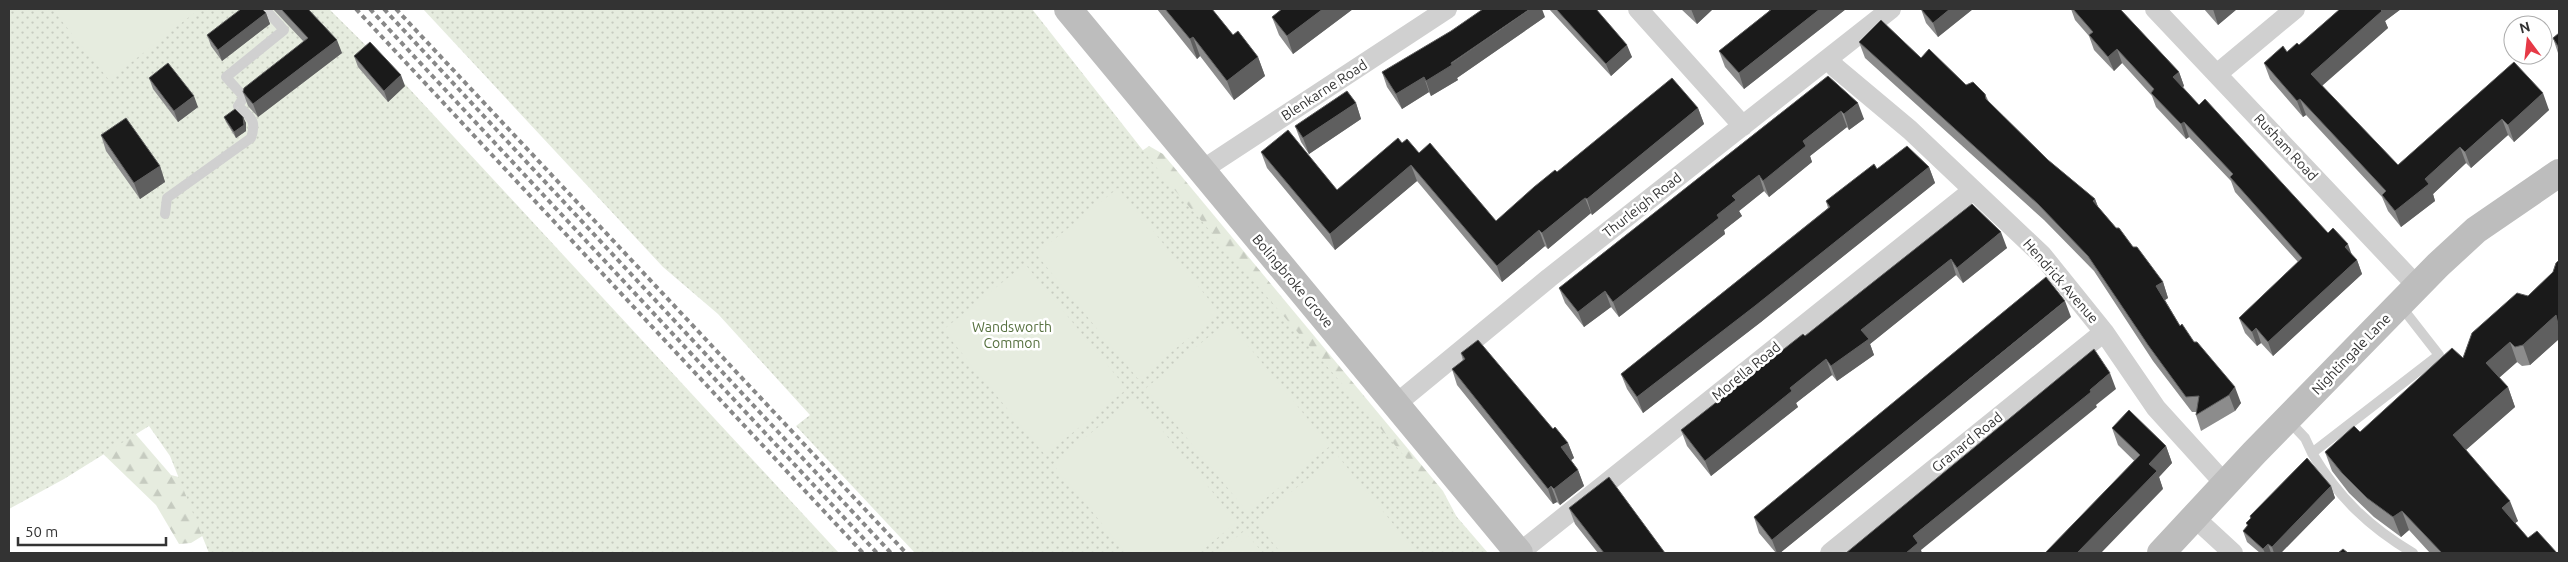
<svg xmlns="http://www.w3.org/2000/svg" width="2568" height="562" font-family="Ubuntu,sans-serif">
	<defs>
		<pattern id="forest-firs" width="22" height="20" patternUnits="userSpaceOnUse" patternTransform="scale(1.25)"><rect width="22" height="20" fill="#e6ecdf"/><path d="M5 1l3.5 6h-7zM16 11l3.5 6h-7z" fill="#c6cbc0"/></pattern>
		<pattern id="park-dots" width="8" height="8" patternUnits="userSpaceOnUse" patternTransform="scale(1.25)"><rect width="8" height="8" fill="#e6ecdf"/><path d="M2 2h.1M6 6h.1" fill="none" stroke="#c6cbc0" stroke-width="1.8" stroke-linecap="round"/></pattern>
	</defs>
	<rect width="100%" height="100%" fill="#fff"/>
	<path fill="url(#forest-firs)" d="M1149 146 1163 154 1443 491 1469 540 1123 164Z
		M133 431 171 475 206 484 204 535 191 543 179 544 156 505 100 451Z"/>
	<path fill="url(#park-dots)" d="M9 9H329L404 83 839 553H209L170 456 149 426 64 479 9 509Z
		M423 9H1032L1167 181 1488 553H915L796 426 810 415 718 314 663 267Z"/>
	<path fill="#e6ecdf" d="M52 9H197L198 10 109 80Z
		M1118 188 1220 313 1138 379 1036 254Z
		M1025 264 1127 389 1045 455 943 330Z
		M1228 321 1330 446 1248 513 1146 388Z
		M1135 397 1237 522 1199 553H1126L1053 464Z
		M1337 455 1417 553H1281L1255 521Z
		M1244 531 1263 553H1217Z"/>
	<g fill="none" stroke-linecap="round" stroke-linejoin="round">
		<path stroke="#d0d0d0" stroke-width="10" d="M165 214 167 198 251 138C257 120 251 118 238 106L244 97 226 77 284 30 265 9
			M2288 420 2305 438 2312 453 2439 355 2400 305
			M2312 453C2338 497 2369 527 2413 553"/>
		<path stroke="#d0d0d0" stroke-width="20" d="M1638 9 1743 126
			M2155 9 2417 286
			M1828 59 1836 68 1910 130 2042 255 2104 332 2156 408 2225 484
			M2217 74 2295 9
			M1202 170 1447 9
			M1396 404 1549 278 1891 9
			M2195 518 2233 553
			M1519 553 1973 190
			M1830 553 2104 332"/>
		<path stroke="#bdbdbd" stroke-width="28" d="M1068 9 1519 553
			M2161 553 2254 453 2438 265 2476 230 2559 173"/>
		<path stroke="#888" stroke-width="4" stroke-dasharray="5 4" stroke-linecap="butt" d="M356 9 863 553
			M370 9 877 553
			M384 9 891 553
			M396 9 906 553"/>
	</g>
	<path fill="#8c8c8c" d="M273 9H308L342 53 258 117 248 106 243 92 304 42Z
		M1157 9H1212L1233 35 1258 57 1265 76 1234 100 1200 56 1197 59Z
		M1282 9H1353L1293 54 1279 35 1272 17Z
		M1549 9H1596L1632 57 1611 76Z
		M1681 9H1713L1697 24Z
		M1769 9H1846L1744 89 1725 67 1719 51 1769 11Z
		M1921 9H1973L1938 37 1926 23Z
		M2071 9H2120L2179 72 2184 86 2183 87 2199 105 2328 233 2351 254 2357 260 2362 274 2273 356 2261 343 2257 346 2245 333 2239 318 2298 262 2235 192 2231 181 2189 137 2186 139 2156 107 2152 96 2122 63 2114 71 2094 50 2089 36 2075 20Z
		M2204 9H2237L2218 25Z
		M2340 9H2401L2385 21 2388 28 2322 86 2398 165 2514 62 2549 110 2514 142 2508 135 2471 168 2466 163 2433 194 2435 201 2401 227 2388 211 2382 197 2306 115 2303 117 2270 79 2264 63 2299 45Z
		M266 13 270 24 222 61 211 46 207 35Z
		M1545 17 1457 78 1458 80 1431 96 1429 92 1402 109 1387 87 1382 72Z
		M2559 33V56L2553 38Z
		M1859 42 1921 58 1966 85 1985 94 1989 102 2048 160 2095 199 2098 207 2133 247 2163 282 2168 298 2165 300 2180 326 2241 403 2235 411 2201 431 2196 415V412H2192L2153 361 2094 271 2044 220 1865 58Z
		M354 56 405 86 388 102 358 67Z
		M1828 76 1864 119 1849 130 1847 127 1810 156 1812 162 1769 197 1764 191 1739 211 1742 216 1724 230 1725 234 1619 317 1611 307 1584 327 1565 303 1559 288Z
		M149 78 198 107 178 122 153 89Z
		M1356 103 1361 119 1309 154 1301 142 1295 126Z
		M1698 108 1704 124 1592 215 1591 213 1548 249 1545 246 1502 282 1417 181 1335 250 1267 168 1261 152 1337 190 1402 143 1419 153 1496 221 1557 172Z
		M224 117H243L246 123V131L236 138 226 122Z
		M101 135 160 166 165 182 140 199 106 151Z
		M1929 167 1935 183 1761 322 1643 413 1627 389 1621 374 1828 208 1826 201 1877 169Z
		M1972 204 2007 248 1963 283 1956 275 1870 344 1874 355 1837 381 1832 375 1796 403 1798 407 1711 476 1687 446 1681 430 1805 336Z
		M2559 260V339L2530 365 2522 366 2517 362 2499 378 2508 387 2515 407 2466 450 2518 521 2515 523 2528 538 2557 553H2430L2409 530 2401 537 2374 517 2349 493 2332 471 2325 452 2360 432 2463 358 2553 272Z
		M2071 317 1780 553H1776L1759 533 1754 517Z
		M1461 353 1553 429 1568 443 1574 458 1571 460 1578 470 1584 486 1560 505 1557 502 1553 504 1457 385 1452 369 1463 361Z
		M2112 428 2166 446 2172 463 2159 477 2163 489 2118 445Z
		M2331 486 2335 498 2281 553H2260L2247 542 2243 531 2247 526 2246 523 2251 519 2250 516Z
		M1569 508 1665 553H1598L1575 524Z"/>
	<path fill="#5f5f5f" d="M1323 9H1353L1293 54 1287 36Z
		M1530 9H1542L1545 17 1457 78 1458 80 1431 96 1426 81Z
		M1691 9H1713L1697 24Z
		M1820 9H1846L1744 89 1739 73Z
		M1950 9H1973L1938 37 1933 23Z
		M2213 9H2237L2218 25Z
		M2378 9H2401L2385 21 2388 28 2317 90 2311 74Z
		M266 13 270 24 222 61 218 50Z
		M1193 37 1200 56 1197 59 1190 39Z
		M337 40 342 53 258 117 253 104Z
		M1627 45 1632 57 1611 76 1606 64Z
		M2117 49 2122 63 2114 71 2108 57Z
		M1258 57 1265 76 1234 100 1227 81Z
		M2179 72 2184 86 2178 91 2173 77Z
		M401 75 405 86 388 102 384 91Z
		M1424 77 1429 92 1402 109 1396 94Z
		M2543 93 2549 110 2514 142 2508 125Z
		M194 96 198 107 178 122 174 111Z
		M2300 99 2306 115 2303 117 2297 101Z
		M1356 103 1361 119 1309 154 1303 138Z
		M1858 103 1864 119 1849 130 1844 114Z
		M1698 108 1704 124 1592 215 1587 199Z
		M1841 111 1847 127 1810 156 1812 162 1769 197 1763 181 1803 141Z
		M243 117 246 123V131L236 138 234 132Z
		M2502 119 2508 135 2471 168 2465 152Z
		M2184 122 2189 137 2186 139 2181 124Z
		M2460 147 2466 163 2433 194 2435 201 2401 227 2395 211 2425 179Z
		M1411 165 1417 181 1335 250 1330 234Z
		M160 166 165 182 140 199 134 183Z
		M1929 167 1935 183 1761 322 1643 413 1637 397Z
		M1759 175 1764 191 1739 211 1742 216 1724 230 1725 234 1619 317 1613 302 1717 215 1732 196Z
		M1585 198 1591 213 1548 249 1542 233Z
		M2095 199 2101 215 2093 201Z
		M1539 230 1545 246 1502 282 1497 266Z
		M2001 232 2007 248 1963 283 1957 268Z
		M2348 244 2353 258 2345 247Z
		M1951 259 1956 275 1870 344 1874 355 1837 381 1831 366 1861 330Z
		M2357 260 2362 274 2273 356 2268 342Z
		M2163 282 2168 298 2162 302 2156 286Z
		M1605 291 1611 307 1584 327 1578 312Z
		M2065 301 2071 317 1780 553H1777L1772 540Z
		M2556 315 2559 324V339L2530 365 2523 345Z
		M2256 328 2261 343 2257 346 2252 332Z
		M2510 342 2517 362 2493 383 2486 363Z
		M1826 359 1832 375 1796 403 1798 407 1711 476 1705 461 1790 388Z
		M2110 373 2116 389 2096 405 2097 407 1921 550 1922 553H1906L1913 536Z
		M2235 387 2241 403 2235 411 2229 395Z
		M2508 387 2515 407 2460 455 2453 435Z
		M1568 443 1574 458 1567 463 1561 447Z
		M2166 446 2172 463 2159 477 2163 489 2101 553H2077L2149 464Z
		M1578 470 1584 486 1560 505 1554 489Z
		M1551 486 1557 502 1553 504 1548 489Z
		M2331 486 2335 498 2281 553H2274L2272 547Z
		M2510 501 2518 521 2509 528 2502 508Z
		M2402 511 2409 530 2401 537 2393 517Z
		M2268 544 2271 553H2265L2263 549Z"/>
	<path fill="#1a1a1a" stroke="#5f5f5f" d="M241 9H262L266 13 218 50 207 35Z
		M281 9H308L337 40 253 104 243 92 244 88 308 38Z
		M1165 9H1212L1233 35 1238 31 1258 57 1227 81 1193 37 1190 39Z
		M1282 9H1323L1287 36 1272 17Z
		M1483 9H1530L1451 63 1452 65 1426 81 1424 77 1396 94 1382 72 1451 31Z
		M1556 9H1596L1627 45 1606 64Z
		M1772 9H1820L1739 73 1719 51Z
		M1921 9H1950L1933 23Z
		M2073 9H2120L2179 72 2173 77 2199 105 2205 99 2328 233 2333 228 2348 244 2345 247 2357 260 2268 342 2256 328 2252 332 2239 318 2302 258 2230 177 2233 174 2184 122 2181 124 2151 93 2154 89 2117 49 2108 57 2089 35 2093 32Z
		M2340 9H2380L2382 11 2311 74 2398 165 2514 62 2543 93 2508 125 2502 119 2465 152 2460 147 2425 179 2429 184 2395 211 2382 195 2386 191 2300 99 2297 101 2264 63 2283 46 2287 52 2297 43 2299 45Z
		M1881 20 1921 58 1929 49 1966 85 1973 82 1985 94 1986 99 2048 160 2095 199 2093 201 2116 228H2119L2133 247H2137L2163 282 2156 286 2180 326 2182 324 2194 342H2197L2235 387 2229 395 2196 415 2199 396 2186 397 2148 345 2088 256 2038 204 1859 42Z
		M2559 33V48L2553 38Z
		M370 42 401 75 384 91 354 56Z
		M168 63 194 96 174 111 149 78Z
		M1828 76 1858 103 1844 114 1841 111 1803 141 1806 146 1763 181 1759 175 1732 196 1736 200 1717 215 1719 218 1613 302 1605 291 1578 312 1559 288Z
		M1672 78 1698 108 1587 199 1585 198 1542 233 1539 230 1497 266 1411 165 1330 234 1261 152 1288 130 1337 190 1398 138 1402 143 1407 139 1419 153 1430 143 1496 221 1534 187 1555 170 1557 172Z
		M1347 91 1356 103 1303 138 1295 126Z
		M235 109 243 117 244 125 234 132 224 117Z
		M126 118 160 166 134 183 101 135Z
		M1907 146 1929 167 1755 306 1637 397 1621 374 1830 207 1826 201 1874 164 1877 169Z
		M1972 204 2001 232 1957 268 1951 259 1861 330 1869 339 1831 366 1826 359 1790 388 1792 391 1705 461 1681 430 1803 334 1805 336Z
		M2559 260V329L2556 315 2523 345 2515 347 2510 342 2486 363 2508 387 2453 435 2510 501 2502 508 2528 538 2537 531 2557 553H2442L2402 511 2393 517 2367 498 2342 473 2325 452 2354 426 2360 432 2452 348 2463 358 2472 333 2517 293 2528 296 2553 272 2556 263Z
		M2046 277 2065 301 1772 540 1754 517Z
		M1478 340 1553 429 1555 427 1568 443 1561 447 1578 470 1554 489 1551 486 1548 489 1452 369 1465 359 1461 353Z
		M2094 349 2110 373 2090 390 2091 392 1913 536 1918 543 1906 553H1846Z
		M2129 410 2166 446 2149 464 2157 471 2077 553H2045L2140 455 2112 428Z
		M2307 458 2331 486 2272 547 2268 544 2263 549 2243 531 2248 525 2246 523 2251 518 2250 516Z
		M1609 477 1665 553H1604L1569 508Z
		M2343 549 2348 553H2338Z"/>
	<g text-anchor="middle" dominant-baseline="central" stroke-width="5" stroke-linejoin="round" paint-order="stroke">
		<g font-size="14" fill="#333" stroke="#fff">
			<text transform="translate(1324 90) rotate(-33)">Blenkarne Road</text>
			<text transform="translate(2286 147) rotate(47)">Rusham Road</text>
			<text transform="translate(1642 205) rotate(-38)">Thurleigh Road</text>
			<text transform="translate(1293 281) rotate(50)">Bolingbroke Grove</text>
			<text transform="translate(2061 281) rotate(49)">Hendrick Avenue</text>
			<text transform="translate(2351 354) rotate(-46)">Nightingale Lane</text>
			<text transform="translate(1746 371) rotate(-39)">Morella Road</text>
			<text transform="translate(1967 442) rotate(-39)">Granard Road</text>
		</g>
		<g font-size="14" fill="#56703f" stroke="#fff">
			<text x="1012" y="327">Wandsworth<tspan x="1012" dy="16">Common</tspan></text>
		</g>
	</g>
	<rect width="2568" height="562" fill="none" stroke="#333333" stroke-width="20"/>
	<g transform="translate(2528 40) rotate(345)"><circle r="24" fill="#ffffff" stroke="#adadad"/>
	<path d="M0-4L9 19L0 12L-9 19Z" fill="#e63946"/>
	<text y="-8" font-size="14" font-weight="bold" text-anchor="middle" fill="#333333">N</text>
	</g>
	<path d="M18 537v8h148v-8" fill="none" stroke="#333333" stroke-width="2.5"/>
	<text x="25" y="537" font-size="15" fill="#333333" stroke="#ffffff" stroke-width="4" paint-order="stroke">50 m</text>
</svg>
